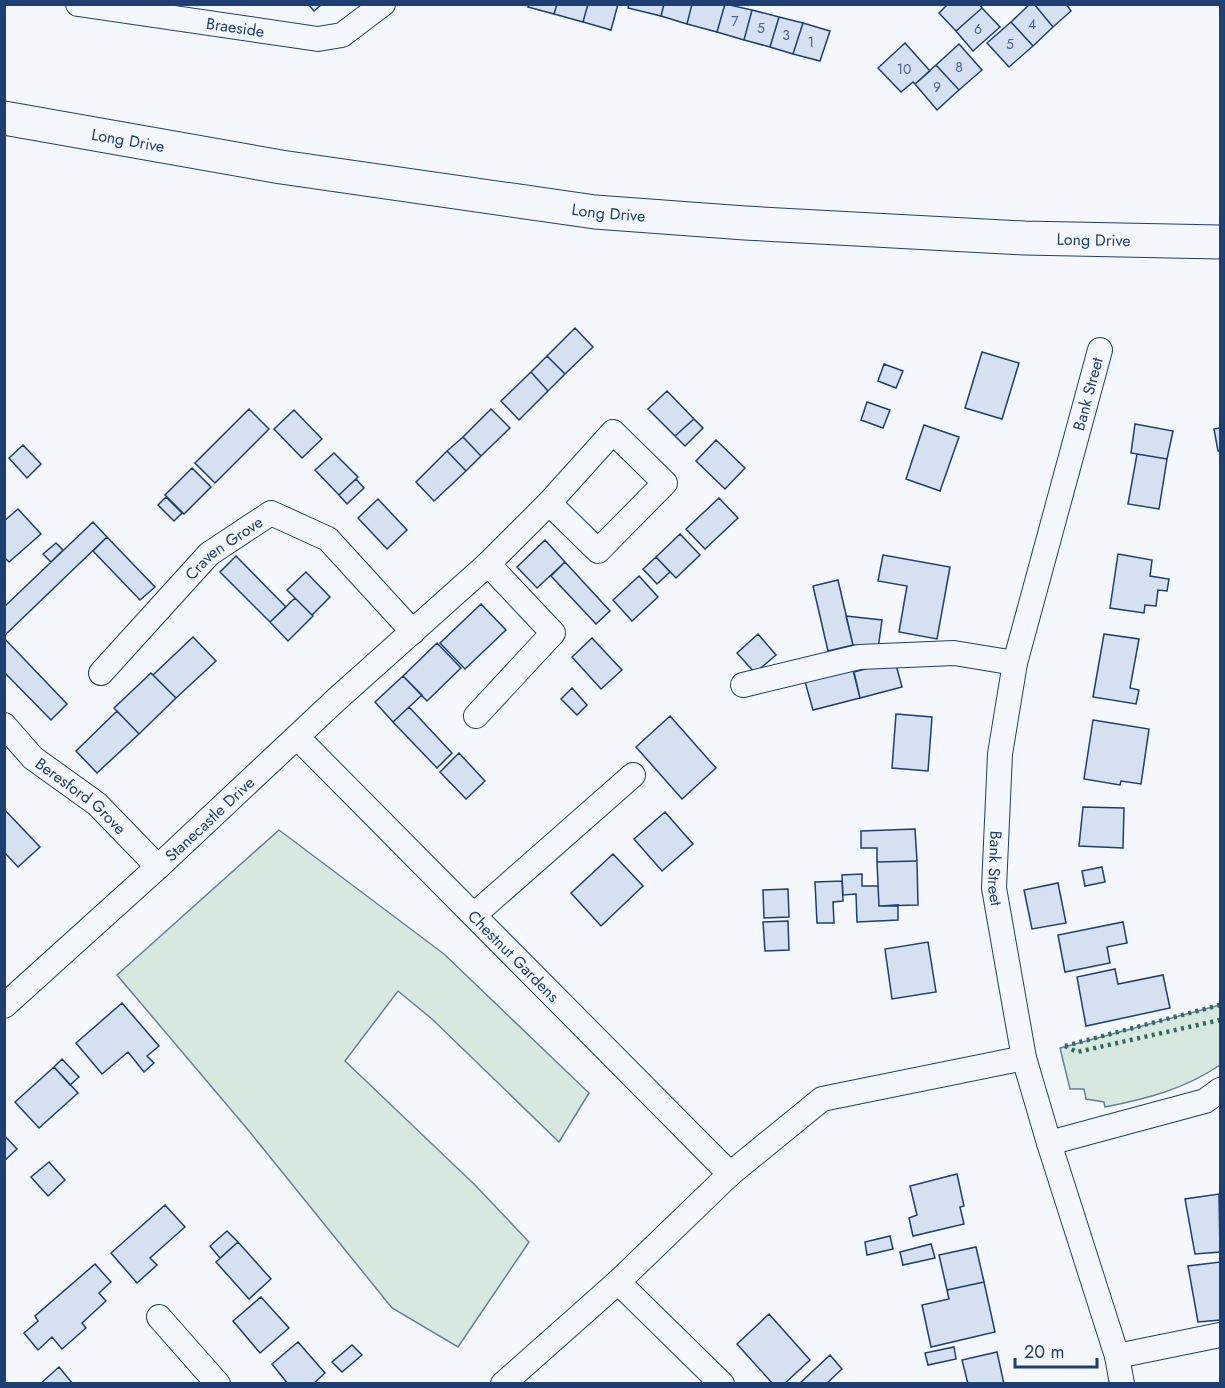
<svg xmlns="http://www.w3.org/2000/svg" width="1225" height="1388" font-family="Jost,sans-serif">
	<rect width="100%" height="100%" fill="#f4f7fb"/>
	<path fill="#d7e8df" stroke="#687fa3" stroke-width="1.5" d="M279 830 444 954 589 1093 559 1142 432 1019 398 991 345 1061 475 1185 529 1242 458 1347 392 1308 249 1131 117 975Z
		M1220 1005V1065C1185 1089 1146 1099 1105 1107L1104 1102 1086 1099 1084 1089H1070L1060 1048Z"/>
	<path fill="#d5e0f0" stroke="#1d3f73" stroke-width="1.5" d="M308 4H322L314 11Z
		M529 4H557L554 14 528 7Z
		M557 4H588L583 22 554 14Z
		M588 4H618L611 30 583 22Z
		M629 4H664L661 16 628 8Z
		M664 4H692L687 24 661 16Z
		M692 4H725L717 32 687 24Z
		M725 4 752 10 744 40 717 32Z
		M948 4H979L982 8 956 31 939 13Z
		M1030 4H1034L1053 27 1033 46 1011 22Z
		M1034 4H1066L1071 11 1053 27Z
		M982 8 1000 27 973 51 956 31Z
		M752 10 779 17 770 47 744 40Z
		M779 17 803 23 793 54 770 47Z
		M1011 22 1033 46 1009 67 987 43Z
		M803 23 830 31 820 61 793 54Z
		M905 43 930 71 915 84 913 82 901 92 878 68Z
		M959 44 982 70 959 90 936 65Z
		M936 65 959 90 937 110 915 84Z
		M575 328 593 347 565 374 547 356Z
		M982 352 1019 363 1002 419 965 408Z
		M547 356 565 374 548 391 531 372Z
		M884 364 903 371 896 388 878 381Z
		M531 372 548 391 519 420 501 401Z
		M667 391 694 419 675 436 648 409Z
		M867 402 890 410 883 428 861 420Z
		M249 409 269 429 215 483 195 463Z
		M491 409 510 428 481 456 463 437Z
		M294 410 322 439 302 458 274 429Z
		M694 419 703 428 685 446 675 436Z
		M1135 424 1173 431 1167 459 1131 453Z
		M924 425 959 437 940 491 906 479Z
		M1220 428V451H1218L1214 429Z
		M463 437 481 456 466 471 447 451Z
		M716 440 745 468 725 489 696 461Z
		M23 445 41 464 27 478 9 458Z
		M447 451 466 471 434 501 416 482Z
		M334 453 358 477 339 495 315 470Z
		M1137 454 1167 459 1159 509 1128 504Z
		M192 468 211 487 184 514 165 495Z
		M356 479 364 488 347 504 339 495Z
		M166 497 182 513 174 521 158 505Z
		M719 498 738 518 705 549 686 529Z
		M378 499 407 530 387 549 358 518Z
		M18 509 41 534 9 562 4 557V521Z
		M93 522 107 537 4 636V607Z
		M680 534 700 555 676 578 656 557Z
		M107 537 155 587 140 600 93 551Z
		M545 540 565 562 537 588 517 567Z
		M56 543 63 550 51 562 43 554Z
		M1118 554 1152 560 1150 576 1169 579 1167 591 1158 590 1156 606 1145 605 1144 613 1110 608Z
		M883 555 950 567 937 639 899 632 907 586 878 581Z
		M236 556 286 607 270 622 220 572Z
		M656 557 670 572 657 584 643 569Z
		M565 562 610 611 596 624 551 576Z
		M306 572 330 597 312 615 287 590Z
		M639 576 658 597 632 621 613 600Z
		M838 580 853 645 828 651 813 586Z
		M295 598 313 616 288 641 270 622Z
		M481 604 506 630 465 669 440 643Z
		M846 616 882 620 878 649 853 645Z
		M758 634 776 655 755 673 737 653Z
		M1104 634 1139 639 1130 688 1139 690 1136 704 1093 697Z
		M193 637 216 661 176 698 153 675Z
		M4 638 67 704 51 720 4 672Z
		M592 638 622 670 601 689 572 657Z
		M437 643 461 668 427 701 403 676Z
		M895 661 902 687 860 698 854 672Z
		M852 666 860 698 813 710 804 678Z
		M151 673 176 698 139 734 114 708Z
		M403 676 422 695 393 722 375 702Z
		M572 688 587 705 577 715 561 699Z
		M409 707 452 753 437 768 393 722Z
		M117 711 139 734 97 773 76 751Z
		M896 714 932 717 928 771 892 768Z
		M670 716 716 768 682 799 636 747Z
		M1093 720 1149 729 1141 784 1121 781 1120 785 1084 779Z
		M459 753 485 781 466 799 440 772Z
		M1083 807 1124 808 1123 848 1079 846Z
		M4 809 40 847 18 867 4 852Z
		M665 812 693 844 662 871 634 839Z
		M915 829 917 861 877 862V848H861V831Z
		M613 854 643 886 601 926 571 893Z
		M917 861 918 905 879 906 877 862Z
		M1102 867 1105 882 1085 886 1082 871Z
		M862 874V886H878L879 906 898 905V920L857 922 856 894 843 895 842 875Z
		M842 881 843 901 833 902 834 923H817L815 882Z
		M1058 883 1066 923 1032 929 1024 890Z
		M788 889 789 917 764 918 763 890Z
		M788 921 789 950 765 951 763 922Z
		M1123 922 1127 943 1107 947 1110 963 1065 972 1058 935Z
		M928 942 936 992 892 999 885 949Z
		M1115 969 1118 984 1163 975 1170 1008 1086 1026 1077 977Z
		M122 1003 159 1046 147 1056 154 1063 144 1072 128 1052 102 1074 76 1043Z
		M62 1059 79 1077 70 1085 54 1067Z
		M54 1067 78 1093 39 1128 15 1102Z
		M4 1135 17 1149 4 1161Z
		M49 1162 65 1180 48 1196 31 1177Z
		M957 1174 964 1206 960 1207 964 1224 913 1236 909 1218 917 1215 910 1186Z
		M1219 1194 1220 1252 1195 1254 1185 1199Z
		M165 1205 185 1227 150 1258 157 1265 137 1283 111 1253Z
		M227 1231 238 1242 220 1258 210 1246Z
		M890 1236 893 1249 867 1255 865 1242Z
		M238 1242 271 1279 249 1299 216 1262Z
		M931 1244 935 1258 903 1265 900 1252Z
		M976 1247 984 1282 947 1290 939 1255Z
		M1220 1262V1320L1198 1322 1188 1266Z
		M95 1264 111 1282 99 1293 106 1301 82 1323 86 1328 62 1349 52 1337 38 1350 24 1333 38 1321 35 1316Z
		M984 1282 995 1332 931 1347 922 1305 949 1299 947 1290Z
		M261 1297 289 1328 260 1353 233 1321Z
		M769 1314 810 1360 784 1384H773L737 1344Z
		M298 1342 325 1373 313 1384H288L272 1364Z
		M352 1345 362 1355 342 1372 332 1362Z
		M954 1347 956 1359 928 1365 925 1353Z
		M997 1352 1004 1384H968L962 1360Z
		M830 1355 842 1369 826 1384H799Z
		M59 1367 73 1384H40Z"/>
	<g fill="none" stroke-linecap="round" stroke-linejoin="round">
		<defs>
			<g id="minor">
				<path id="s1" d="M78 4 318 39 342 35 383 4"/>
				<path id="s2" d="M1100 350 1015 663 1000 754 994 888 1024 1058 1049 1143 1117 1356 1122 1384"/>
				<path id="s3" d="M101 673 209 554 271 513 328 539 413 632"/>
				<path d="M743 685 859 657 954 653 1015 663"/>
				<path d="M476 716 553 633 488 564"/>
				<path id="s4" d="M4 725 33 758 97 804 158 867"/>
				<path id="s5" d="M297 737 730 1174"/>
				<path d="M474 915 633 775"/>
				<path id="s6" d="M4 1006 158 867 337 699 488 564 549 503 613 432 665 483 598 551 549 503"/>
				<path d="M1049 1143 1205 1101 1220 1090"/>
				<path d="M618 1282 722 1384"/>
				<path d="M159 1317 218 1384"/>
				<path d="M1117 1356 1220 1335"/>
				<path d="M503 1384 618 1282 730 1174 822 1099 1024 1058"/>
			</g>
			<g id="primary">
				<path id="s7" d="M4 118 281 167 595 212 745 223 1024 238 1220 242"/>
			</g>
		</defs>
		<use href="#minor" stroke="#1d3f73" stroke-width="26"/>
		<use href="#primary" stroke="#1d3f73" stroke-width="35"/>
		<use href="#minor" stroke="#f4f7fb" stroke-width="24"/>
		<use href="#primary" stroke="#f4f7fb" stroke-width="33"/>
		<path stroke="#2c6c60" stroke-width="4.5" stroke-dasharray="3 4.5" stroke-linecap="butt" d="M1065 1046 1220 1005
			M1065 1046 1077 1052 1220 1020"/>
	</g>
	<g text-anchor="middle" dominant-baseline="central" stroke-width="4.5" stroke-linejoin="round" paint-order="stroke">
		<g font-size="14" fill="#4b6792">
			<text x="735" y="21">7</text>
			<text x="1032" y="24">4</text>
			<text x="761" y="28">5</text>
			<text x="978" y="29">6</text>
			<text x="786" y="35">3</text>
			<text x="811" y="42">1</text>
			<text x="1010" y="44">5</text>
			<text x="959" y="67">8</text>
			<text x="904" y="69">10</text>
			<text x="937" y="87">9</text>
		</g>
		<g font-size="16" fill="#1d3f73" stroke="#f4f7fb">
			<text stroke="none"><textPath href="#s1" startOffset="159">Braeside</textPath></text>
			<text stroke="none"><textPath href="#s7" startOffset="126">Long Drive</textPath></text>
			<text stroke="none"><textPath href="#s7" startOffset="612">Long Drive</textPath></text>
			<text stroke="none"><textPath href="#s7" startOffset="1098">Long Drive</textPath></text>
			<text transform="translate(1088 394) rotate(-75)">Bank Street</text>
			<text stroke="none"><textPath href="#s3" startOffset="176">Craven Grove</textPath></text>
			<text stroke="none"><textPath href="#s4" startOffset="105">Beresford Grove</textPath></text>
			<text stroke="none"><textPath href="#s6" startOffset="278">Stanecastle Drive</textPath></text>
			<text stroke="none"><textPath href="#s2" startOffset="531">Bank Street</textPath></text>
			<text stroke="none"><textPath href="#s5" startOffset="308">Chestnut Gardens</textPath></text>
		</g>
	</g>
	<rect width="1225" height="1388" fill="none" stroke="#1d3f73" stroke-width="12"/>
	<path d="M1015 1358v9h82v-9" fill="none" stroke="#1d3f73" stroke-width="3"/>
	<text x="1024" y="1358" font-size="18" fill="#1d3f73" stroke="#f4f7fb" stroke-width="4.5" paint-order="stroke">20 m</text>
</svg>
